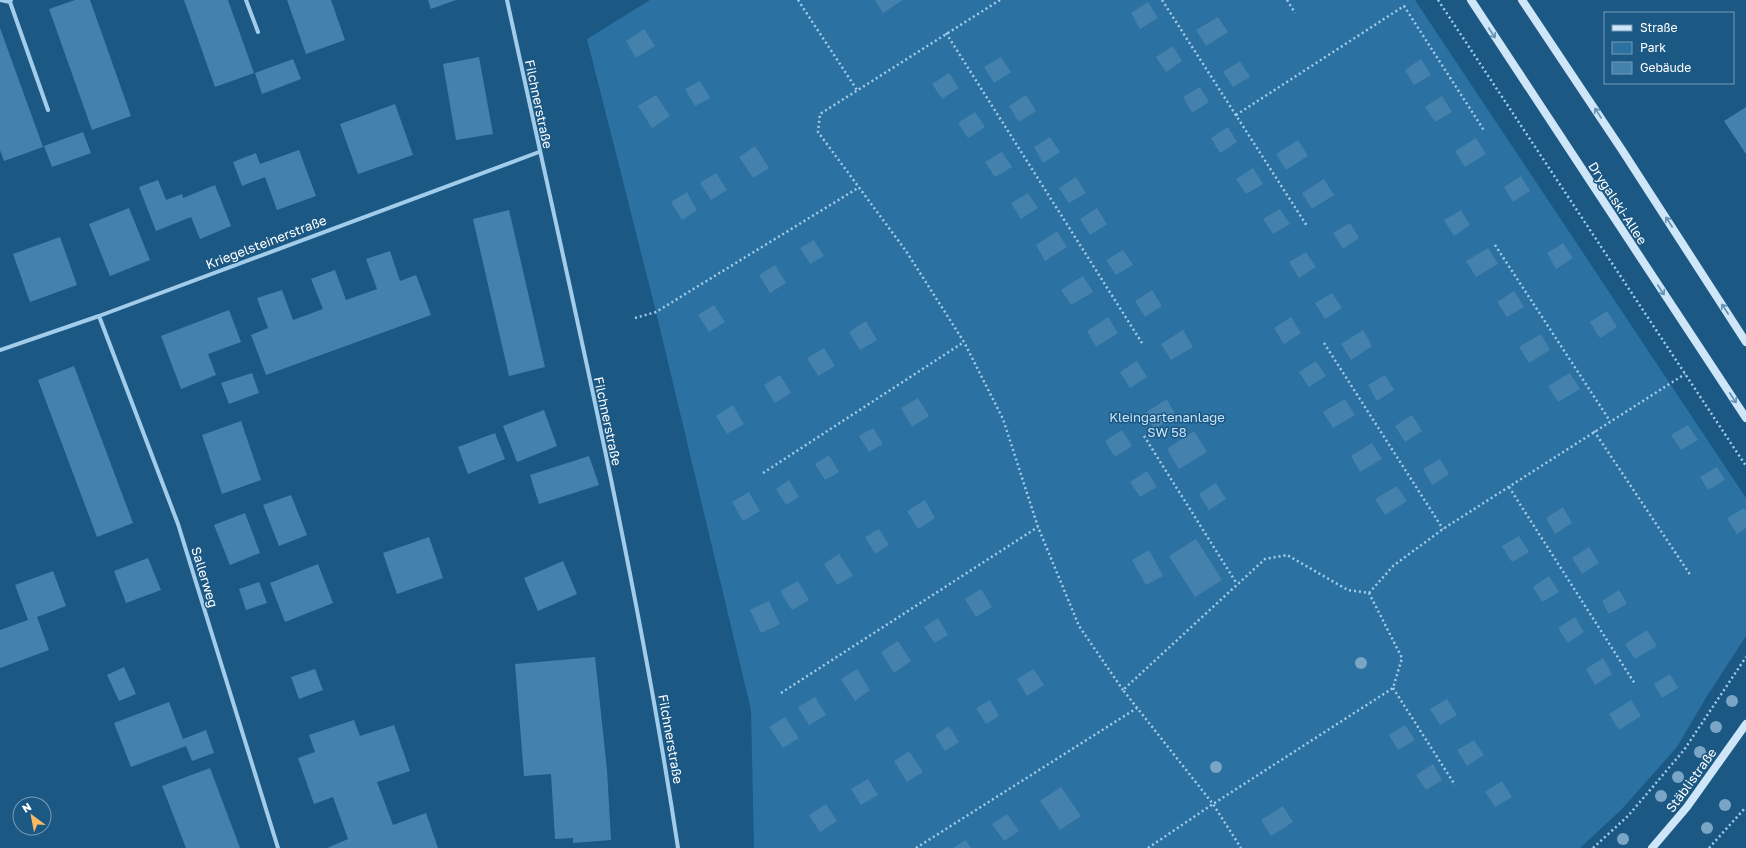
<svg xmlns="http://www.w3.org/2000/svg" width="1746" height="848" font-family="'Golos Text',sans-serif">
	<rect width="100%" height="100%" fill="#1c5884"/>
	<path fill="#2b71a1" d="M650 0H1415L1746 498V636L1707 696 1677 747 1621 810 1580 848H754L751 710 656 312 587 39Z"/>
	<path fill="#4482ad" d="M75 0H90L131 116 92 130 49 9Z
		M184 0H228L254 73 215 87Z
		M287 0H331L345 40 306 54Z
		M428 0H456L431 9Z
		M875 0H903L883 13Z
		M1148 2 1158 18 1140 29 1131 13Z
		M1218 17 1228 32 1206 46 1196 30Z
		M0 28 43 147 4 161 0 150Z
		M644 29 655 46 636 58 626 41Z
		M1173 46 1182 61 1166 72 1156 57Z
		M479 57 493 134 456 140 443 64Z
		M1001 57 1011 72 994 83 984 67Z
		M293 59 301 79 262 94 255 73Z
		M1421 59 1431 75 1414 85 1405 70Z
		M1240 61 1250 77 1233 87 1223 72Z
		M949 73 959 88 942 99 932 84Z
		M700 81 710 98 695 106 685 89Z
		M1200 87 1209 102 1192 113 1183 97Z
		M656 95 670 116 652 128 638 106Z
		M1026 95 1036 111 1019 122 1009 106Z
		M1442 96 1452 112 1435 122 1425 107Z
		M395 104 413 155 358 174 340 124Z
		M1746 107V154L1724 121Z
		M975 112 985 127 968 138 958 123Z
		M1228 127 1237 142 1220 153 1211 138Z
		M83 132 91 153 52 167 44 146Z
		M1050 137 1060 152 1043 163 1034 147Z
		M1476 138 1486 154 1465 167 1455 151Z
		M1298 140 1308 156 1286 170 1276 154Z
		M755 146 769 168 753 178 739 157Z
		M299 150 316 196 277 210 265 177 242 186 233 162 256 153 260 164Z
		M1002 152 1012 167 995 177 985 162Z
		M1253 168 1263 184 1246 194 1236 179Z
		M716 173 727 190 711 200 700 183Z
		M1521 176 1530 191 1513 202 1504 187Z
		M1076 177 1086 193 1069 203 1059 188Z
		M1324 179 1334 195 1312 209 1302 193Z
		M158 180 166 200 182 194 183 198 215 185 231 226 200 239 191 217 156 231 139 187Z
		M687 192 697 210 682 220 671 202Z
		M1028 193 1038 208 1021 219 1011 203Z
		M129 208 150 260 110 276 89 224Z
		M1097 208 1107 224 1090 235 1080 219Z
		M1280 209 1290 224 1273 234 1263 219Z
		M509 210 545 367 509 376 473 219Z
		M1461 210 1470 225 1454 236 1444 220Z
		M1350 223 1359 238 1343 249 1333 233Z
		M1057 231 1067 247 1045 261 1036 245Z
		M60 237 77 285 30 302 13 254Z
		M814 240 824 256 810 264 800 248Z
		M1563 243 1573 258 1556 269 1547 253Z
		M1488 248 1498 264 1476 277 1466 261Z
		M1123 250 1133 265 1116 275 1106 260Z
		M390 251 400 281 416 275 431 315 266 375 251 335 268 328 257 298 282 290 293 320 323 309 311 279 335 270 346 300 377 289 366 259Z
		M1306 252 1316 267 1299 278 1289 262Z
		M775 265 786 283 770 293 759 275Z
		M1083 276 1093 292 1071 305 1061 290Z
		M1152 290 1162 306 1145 317 1135 301Z
		M1514 291 1524 307 1507 317 1497 302Z
		M1332 293 1342 308 1325 319 1315 303Z
		M714 305 725 322 709 332 698 315Z
		M229 310 241 342 208 354 216 375 181 389 161 336Z
		M1607 311 1617 327 1600 338 1590 322Z
		M1108 317 1118 333 1096 347 1087 331Z
		M1291 317 1301 333 1284 344 1274 328Z
		M866 321 877 340 860 350 849 332Z
		M1183 330 1193 347 1171 360 1161 344Z
		M1363 330 1372 346 1351 360 1341 344Z
		M1541 334 1550 350 1529 363 1519 347Z
		M824 348 835 366 818 376 807 358Z
		M1137 361 1147 377 1130 388 1120 372Z
		M1316 361 1326 376 1309 387 1299 372Z
		M74 366 133 523 97 537 38 380Z
		M252 373 259 393 229 404 221 383Z
		M1570 373 1580 389 1558 402 1548 386Z
		M780 375 791 393 775 403 764 385Z
		M1385 375 1394 390 1377 401 1368 385Z
		M918 398 929 416 912 427 901 408Z
		M1167 399 1176 416 1154 429 1145 413Z
		M1345 399 1355 415 1333 428 1323 412Z
		M733 405 744 424 727 434 716 416Z
		M544 410 557 446 517 462 503 426Z
		M1412 415 1422 431 1405 442 1395 426Z
		M241 421 261 480 222 494 202 435Z
		M1688 425 1698 440 1681 450 1671 435Z
		M873 428 883 444 869 452 859 436Z
		M1122 430 1132 446 1115 457 1105 441Z
		M1194 431 1207 452 1179 469 1167 449Z
		M495 433 505 459 468 474 458 447Z
		M1372 443 1382 459 1360 472 1351 456Z
		M829 455 839 472 825 480 815 464Z
		M589 456 599 485 539 504 530 475Z
		M1440 459 1449 474 1432 485 1423 469Z
		M1717 467 1725 480 1708 490 1700 477Z
		M1147 471 1157 487 1140 497 1130 482Z
		M789 480 799 497 786 505 776 489Z
		M1216 483 1226 499 1209 510 1199 494Z
		M1397 486 1407 501 1385 515 1375 499Z
		M749 492 760 511 743 521 732 502Z
		M291 495 307 535 279 546 263 505Z
		M925 500 935 518 918 529 907 511Z
		M1563 507 1572 523 1555 534 1546 518Z
		M1744 508 1746 511V528L1737 534 1727 518Z
		M245 513 260 553 230 565 214 525Z
		M879 529 889 545 875 554 865 537Z
		M1519 536 1529 552 1512 562 1502 546Z
		M429 537 443 578 397 594 383 553Z
		M1196 539 1222 580 1195 597 1169 556Z
		M1589 547 1599 563 1582 574 1572 558Z
		M1149 550 1163 576 1146 585 1132 560Z
		M839 554 853 576 837 585 824 564Z
		M148 558 161 590 126 603 114 571Z
		M563 561 577 594 538 611 524 578Z
		M318 564 333 603 285 622 270 583Z
		M53 571 66 606 37 617 49 650 0 668V630L28 620 15 585Z
		M1549 576 1559 592 1542 602 1533 587Z
		M798 581 809 600 792 610 780 591Z
		M259 582 267 603 246 610 239 589Z
		M981 589 992 607 976 617 965 599Z
		M1619 590 1627 604 1609 614 1602 601Z
		M769 601 780 624 761 633 750 610Z
		M1575 617 1584 632 1568 643 1558 628Z
		M938 618 948 635 934 643 924 627Z
		M1647 630 1657 646 1635 659 1625 644Z
		M898 641 911 661 894 673 881 652Z
		M595 657 607 770 611 840 573 843V838L555 839 551 774 524 776 515 664Z
		M1603 658 1612 674 1595 685 1586 669Z
		M124 667 136 694 119 701 107 675Z
		M315 669 323 690 299 699 291 677Z
		M857 669 870 690 855 701 841 679Z
		M1034 669 1044 685 1027 696 1017 679Z
		M1670 674 1678 688 1662 698 1654 684Z
		M815 697 826 715 809 725 798 707Z
		M1447 699 1457 715 1440 725 1430 709Z
		M990 700 999 716 986 724 976 708Z
		M1631 700 1641 716 1619 730 1609 714Z
		M169 702 183 739 206 730 214 753 192 761 186 746 131 767 114 723Z
		M785 717 799 738 783 748 769 727Z
		M354 720 360 736 394 725 410 771 377 782 393 825 426 813 438 848H327L348 839 333 797 314 804 298 758 315 752 309 735Z
		M1405 725 1415 740 1398 750 1389 735Z
		M949 726 959 742 945 751 935 735Z
		M1474 740 1484 755 1467 766 1457 750Z
		M909 751 923 772 907 782 894 761Z
		M1433 764 1442 780 1426 790 1416 775Z
		M210 768 240 848H186L162 786Z
		M868 779 878 795 861 805 851 789Z
		M1502 781 1512 797 1495 807 1485 792Z
		M1061 787 1081 816 1060 830 1040 801Z
		M826 804 837 821 820 832 809 815Z
		M1283 806 1293 822 1271 836 1261 820Z
		M1007 814 1019 831 1004 841 992 824Z
		M966 840 971 848H953Z"/>
	<g fill="none" stroke-linecap="round" stroke-linejoin="round">
		<path stroke="#a2cdea" stroke-width="2.5" stroke-dasharray="2 3" stroke-linecap="butt" d="M798 0 857 90
			M1000 0 820 114 818 132 906 251 964 342 1003 419 1038 527 1079 626 1123 690
			M1162 0 1307 226
			M1287 0 1295 13
			M1438 0 1746 466
			M946 33 1142 343
			M1236 115 1404 6 1485 132
			M1495 245 1610 421
			M635 318 656 312 858 188
			M1324 343 1443 529
			M1594 431 1691 576
			M1144 436 1237 584
			M763 473 964 342
			M1509 487 1635 684
			M1369 593 1393 566 1443 529 1685 374
			M1393 688 1455 785
			M781 693 1038 527
			M916 848 1137 708
			M1148 848 1213 804 1393 688 1402 658 1369 593 1348 590 1287 555 1265 559 1123 690 1213 804 1241 848
			M1593 848 1628 816 1684 750 1746 657
			M1709 848 1746 807"/>
		<path stroke="#a2cdea" stroke-width="4" d="M0 0 10 2 11 0
			M246 0 258 32
			M507 0C568 282 635 563 678 848
			M10 2 48 110
			M99 316 178 524 278 848
			M0 350 99 316 539 152"/>
		<path stroke="#cee6f8" stroke-width="8" d="M1471 0 1746 418
			M1522 0 1622 150 1746 342
			M1652 848 1687 807 1746 724"/>
	</g>
	<g fill="#7aa5c4">
		<circle cx="1361" cy="663" r="6"/>
		<circle cx="1732" cy="701" r="6"/>
		<circle cx="1716" cy="727" r="6"/>
		<circle cx="1700" cy="752" r="6"/>
		<circle cx="1216" cy="767" r="6"/>
		<circle cx="1678" cy="777" r="6"/>
		<circle cx="1661" cy="796" r="6"/>
		<circle cx="1725" cy="805" r="6"/>
		<circle cx="1707" cy="828" r="6"/>
		<circle cx="1623" cy="839" r="6"/>
	</g>
	<defs><path id="oneway-shaft" d="M-6 0H5M1.5-3L5.5 0L1.5 3" fill="none" stroke-width="1.6" stroke-linecap="round" stroke-linejoin="round"/></defs>
	<g stroke="#6391b2">
		<use href="#oneway-shaft" transform="translate(1492 33) rotate(57)"/>
		<use href="#oneway-shaft" transform="translate(1598 113) rotate(-123)"/>
		<use href="#oneway-shaft" transform="translate(1669 222) rotate(-123)"/>
		<use href="#oneway-shaft" transform="translate(1661 290) rotate(57)"/>
		<use href="#oneway-shaft" transform="translate(1725 309) rotate(-123)"/>
		<use href="#oneway-shaft" transform="translate(1733 398) rotate(57)"/>
	</g>
	<g text-anchor="middle" dominant-baseline="central" stroke-width="3" stroke-linejoin="round" paint-order="stroke">
		<g font-size="13" fill="#fff" stroke="#1c5884">
			<text transform="translate(539 104) rotate(78)">Filchnerstraße</text>
			<text transform="translate(1618 203) rotate(57)">Drygalski-Allee</text>
			<text transform="translate(266 242) rotate(-21)">Kriegelsteinerstraße</text>
			<text transform="translate(608 421) rotate(78)">Filchnerstraße</text>
			<text transform="translate(205 577) rotate(73)">Sallerweg</text>
			<text transform="translate(671 739) rotate(80)">Filchnerstraße</text>
			<text transform="translate(1691 780) rotate(-54)">Stäblistraße</text>
		</g>
		<g font-size="13" fill="#c7e4f8" stroke="#1c5884">
			<text x="1167" y="417">Kleingartenanlage<tspan x="1167" dy="15">SW 58</tspan></text>
		</g>
	</g>
	<rect x="1604" y="12" width="130" height="72" fill="#1c5884" stroke="#779bb5"/>
	<rect x="1612" y="25" width="20" height="6" fill="#cee6f8" stroke="#779bb5"/>
	<text x="1640" y="32" font-size="12" fill="#ffffff">Straße</text>
	<rect x="1612" y="42" width="20" height="12" fill="#2b71a1" stroke="#779bb5"/>
	<text x="1640" y="52" font-size="12" fill="#ffffff">Park</text>
	<rect x="1612" y="62" width="20" height="12" fill="#4482ad" stroke="#779bb5"/>
	<text x="1640" y="72" font-size="12" fill="#ffffff">Gebäude</text>
	<g transform="translate(32 816) rotate(328)"><circle r="19" fill="#1c5884" stroke="#779bb5"/>
	<path d="M0-3L7 15L0 10L-7 15Z" fill="#fbb960"/>
	<text y="-6" font-size="11" font-weight="bold" text-anchor="middle" fill="#ffffff">N</text>
	</g>
</svg>
